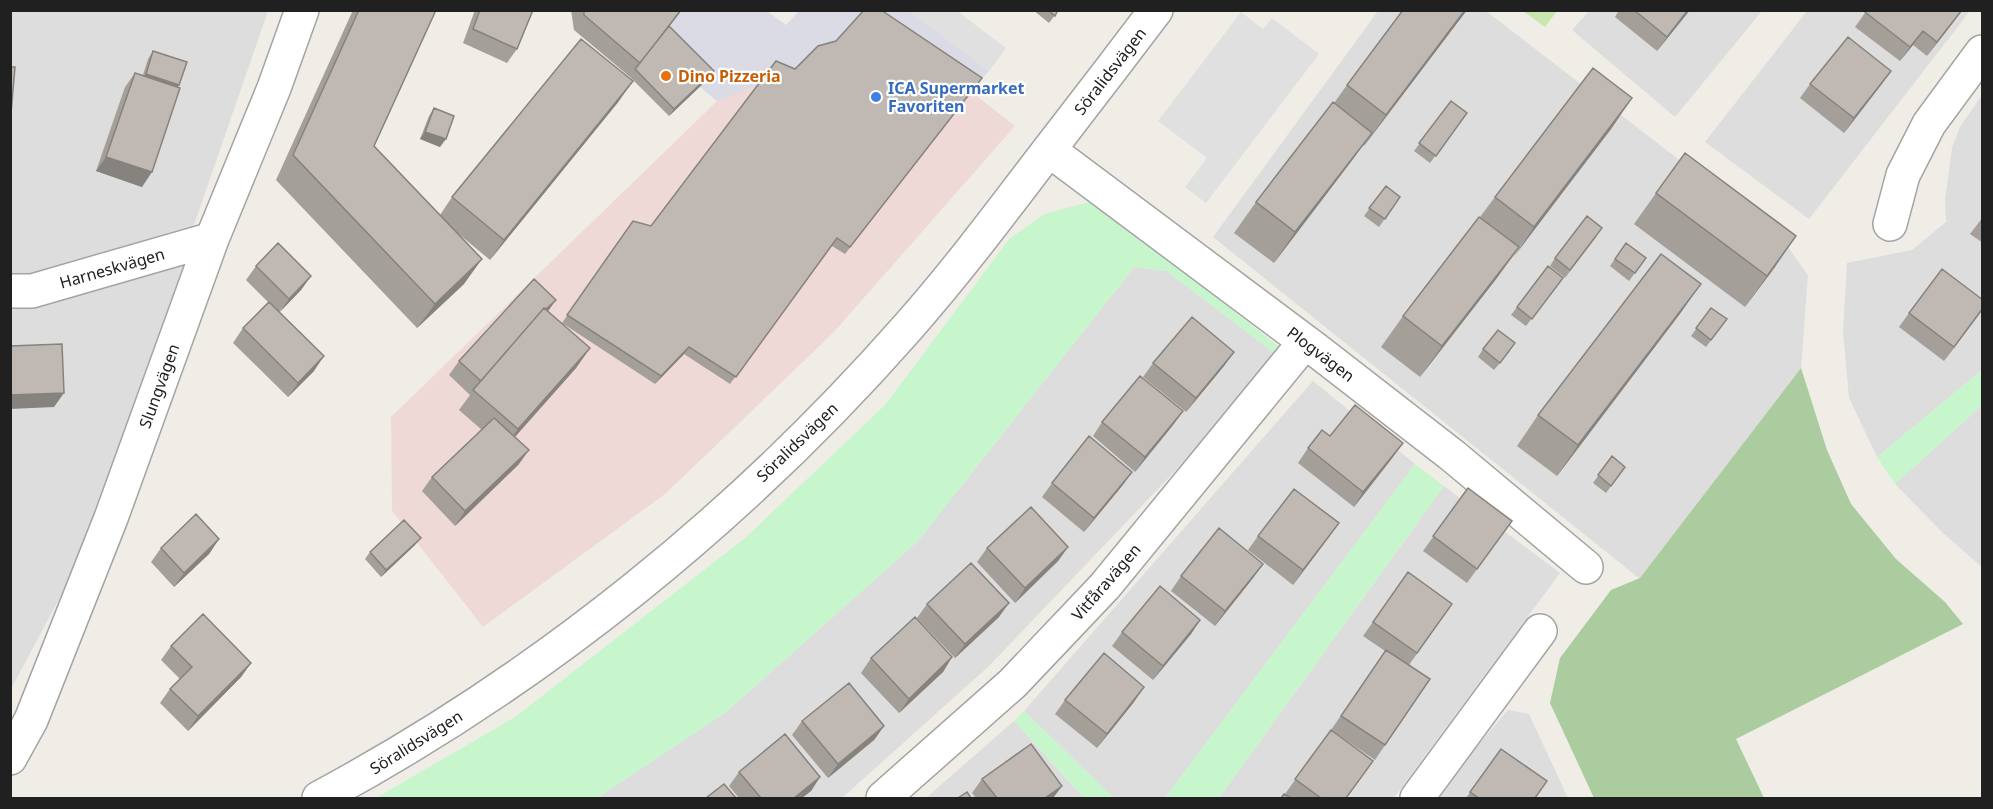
<svg xmlns="http://www.w3.org/2000/svg" width="1993" height="809" font-family="'Noto Sans',sans-serif">
	<rect width="100%" height="100%" fill="#f0ede7"/>
	<path fill="#dedddd" d="M10 11H268L194 225 11 279Z
		M1378 11H1486L1782 239 1808 275 1801 368 1640 579 1213 237Z
		M1589 11H1762L1675 117 1572 30Z
		M1807 11H1970L1809 219 1705 142Z
		M1982 95V370L1877 457 1849 398 1843 332 1847 263 1912 250 1946 222 1945 200 1952 148 1960 127Z
		M197 258 104 515 11 689V307Z
		M1134 267 1167 271 1282 359 989 666 842 798H597L726 712 918 541Z
		M1313 381 1415 464 1165 798H1114L1024 711Z
		M1982 405V567L1943 533 1895 484Z
		M1444 486 1560 573 1394 798H1219Z
		M1508 710 1529 714 1568 798H1440L1471 753Z
		M1014 721 1084 798H926Z"/>
	<path fill="#efd9d7" d="M874 16 1015 126 833 333 665 494 483 627 392 511 391 417 717 101Z"/>
	<path fill="#c8e6b0" d="M1523 11H1557L1545 27Z"/>
	<path fill="#aacc9e" d="M1801 368 1827 450 1851 504 1896 559 1945 602 1963 624 1736 739 1764 798H1594L1550 703 1560 658 1611 590 1640 578Z"/>
	<path fill="#c7f6cd" d="M1090 202 1123 223 1286 352 1282 359 1167 271 1134 267 918 541 726 712 597 798H376L515 717 745 538 885 405 1009 239 1044 214Z
		M1982 370V405L1895 484 1877 457Z
		M1415 464 1444 486 1219 798H1165Z
		M1024 711 1114 798H1084L1014 721Z"/>
	<path fill="#e0e0e0" d="M909 11H957L1006 48 989 71Z
		M1241 12 1263 29 1272 18 1319 54 1206 203 1185 187 1207 158 1158 121Z"/>
	<path fill="#dbdbe5" d="M677 11H767L786 25 799 11H909L989 71 977 85 831 48 790 77 758 85 717 101 700 87 664 34Z"/>
	<g fill="none" stroke-linecap="round" stroke-linejoin="round">
		<defs>
			<path id="minor" d="M1049 150 1315 349 1453 456 1586 567
				M1890 224 1903 175 1929 124 1982 52
				M10 291H32L212 239
				M10 758 31 720 111 518 212 239 274 88 302 10
				M883 798 1013 683 1105 586 1305 342
				M1417 798 1540 631"/>
			<path id="tertiary" d="M319 798C541 679 741 517 908 327 953 276 994 222 1035 168 1076 115 1116 63 1156 10"/>
		</defs>
		<use href="#minor" stroke="#a4a4a4" stroke-width="36"/>
		<use href="#tertiary" stroke="#a4a4a4" stroke-width="36"/>
		<use href="#minor" stroke="#fff" stroke-width="33"/>
		<use href="#tertiary" stroke="#fff" stroke-width="33"/>
	</g>
	<path fill="#a59f9a" d="M353 10H436L374 146 440 215 452 197 619 101 490 260 455 231 464 284 417 328 276 180Z
		M475 10H533L517 49 507 63 463 43Z
		M571 10H682L669 27 714 71 709 78 669 116 630 77 574 30Z
		M1033 10H1059L1049 23Z
		M1467 10 1364 146 1363 145 1350 163 1274 263 1234 233 1256 202 1334 103 1347 85Z
		M1619 10H1690L1657 51 1615 17Z
		M1867 10H1962L1927 56 1913 45 1900 61 1855 27Z
		M153 51 178 87 142 187 96 171 125 87 135 73 143 75 148 59Z
		M795 69 982 78 845 254 832 246 730 384 684 354 655 384 562 323 633 221 651 226Z
		M1810 84 1881 85 1844 133 1800 98Z
		M1632 98 1611 129 1420 377 1381 347 1403 316 1480 217 1495 197Z
		M1451 101 1467 113 1430 163 1414 151Z
		M434 108 440 147 420 139 429 116Z
		M1386 186 1400 197 1379 227 1364 216Z
		M1656 193 1775 267 1745 307 1634 224Z
		M1983 217V243L1970 234Z
		M1597 236 1565 278 1550 266 1555 258Z
		M1626 243 1646 258 1629 281 1610 266Z
		M256 266 311 276 301 290 279 312 314 371 288 397 233 343 243 328 268 302 246 280Z
		M1548 266 1563 278 1526 326 1511 315Z
		M1701 284 1679 315 1557 476 1517 446 1538 415Z
		M1711 308 1727 319 1706 347 1691 336Z
		M1983 309 1944 361 1899 327 1909 313Z
		M548 311 590 348 576 368 515 437 519 464 455 526 422 491 432 477 482 430 459 410 470 395 449 375 459 361Z
		M1483 349 1510 351 1494 370 1478 357Z
		M1234 352 1224 366 1186 412 1143 377 1153 363Z
		M1183 411 1173 425 1135 472 1093 436 1102 422Z
		M1330 436 1393 457 1354 507 1298 463 1308 448Z
		M1612 456 1625 467 1606 493 1593 483Z
		M1132 472 1122 486 1084 532 1042 497 1052 483Z
		M1468 488 1512 521 1467 583 1423 551Z
		M1258 536 1329 537 1293 585 1248 550Z
		M219 539 209 554 174 587 151 562 161 548Z
		M415 545 381 577 365 559 370 552Z
		M1068 547 1058 561 1015 603 977 562 987 548Z
		M1263 564 1253 578 1215 626 1171 591 1181 576Z
		M1408 572 1452 604 1409 665 1430 679 1375 760 1331 730 1385 651 1363 636Z
		M927 604 999 617 955 658 917 618Z
		M1200 620 1191 634 1153 680 1112 646 1122 632Z
		M171 646 251 663 241 677 188 731 160 703 170 689 180 679 161 660Z
		M952 657 943 672 899 713 861 673 871 658Z
		M1065 700 1134 702 1097 748 1055 714Z
		M802 721 884 726 874 740 828 778 792 735Z
		M1331 730 1346 798H1292L1285 794Z
		M1501 749 1535 798H1466Z
		M739 772 820 777 811 791 802 798H739L729 786Z
		M982 779 1062 786 1053 798H976L972 793Z"/>
	<path fill="#86827d" d="M1465 10H1467L1364 146 1386 115Z
		M1688 10H1690L1657 51 1667 37Z
		M1962 10 1952 24 1927 56 1937 42Z
		M1923 31 1913 45 1900 61 1910 47Z
		M714 71 709 78 669 116 674 109Z
		M1891 71 1881 85 1844 133 1854 118Z
		M146 74 179 85 174 92 141 81Z
		M633 81 619 101 490 260 504 240Z
		M1632 98 1611 129 1513 258 1534 227Z
		M425 132 446 139 440 147 420 139Z
		M1372 133 1350 163 1274 263 1295 232Z
		M106 157 152 172 142 187 96 171Z
		M1796 236 1775 267 1745 307 1767 276Z
		M1519 247 1497 278 1420 377 1442 346Z
		M482 259 464 284 417 328 435 304Z
		M311 276 301 290 279 313 289 299Z
		M1701 284 1679 315 1557 476 1578 445Z
		M556 300 546 314H540Z
		M1983 308 1977 317 1944 361 1954 347Z
		M689 347 684 354 655 384 661 376Z
		M590 348 576 368 504 449 518 429Z
		M1234 352 1224 366 1186 412 1196 398Z
		M324 356 314 371 288 397 298 383Z
		M64 393 54 407 10 409V395Z
		M1183 411 1173 425 1135 472 1145 457Z
		M1403 443 1393 457 1354 507 1363 492Z
		M529 450 519 464 455 526 465 511Z
		M1132 472 1122 486 1084 532 1094 518Z
		M1339 523 1329 537 1293 585 1303 570Z
		M421 538 415 545 381 577 386 570Z
		M219 539 209 554 174 587 184 573Z
		M1068 547 1058 561 1015 603 1025 588Z
		M1263 564 1253 578 1215 626 1225 611Z
		M1009 603 999 617 955 658 965 644Z
		M1200 620 1191 634 1153 680 1163 666Z
		M952 657 943 672 899 713 909 699Z
		M251 663 241 677 188 731 198 716Z
		M1144 687 1134 702 1097 748 1107 734Z
		M884 726 874 740 828 778 838 764Z
		M820 777 811 791 802 798H794Z
		M1062 786 1053 798H1045Z"/>
	<path fill="#c0b9b3" stroke="#86827d" stroke-width="1.5" d="M359 10H436L374 146 482 259 435 304 293 155Z
		M480 10H533L517 49 473 29Z
		M584 10H681L640 63 584 15Z
		M864 10H881L982 78 850 247 837 238 736 377 689 347 661 376 567 315 633 221 651 226 776 61 795 69 818 46 836 41Z
		M1048 10H1058L1055 16Z
		M1403 10H1465L1386 115 1347 85Z
		M1634 10H1688L1667 37Z
		M1867 10H1962L1937 42 1923 31 1910 47 1865 12Z
		M669 26 714 71 674 109 635 69Z
		M1848 37 1891 71 1854 118 1810 84Z
		M581 39 633 81 504 240 452 197Z
		M153 51 187 62 179 85 146 74Z
		M10 67H15L10 125Z
		M1593 68 1632 98 1534 227 1495 197Z
		M135 73 180 88 152 172 106 157Z
		M1451 101 1467 113 1436 156 1419 143Z
		M1333 102 1372 133 1295 232 1256 202Z
		M434 108 454 116 446 139 425 132Z
		M1685 153 1796 236 1767 276 1656 193Z
		M1386 186 1400 197 1385 219 1369 208Z
		M1587 216 1602 228 1570 270 1555 258Z
		M1479 217 1519 247 1442 346 1403 316Z
		M278 243 311 276 289 299 256 266Z
		M1626 243 1646 258 1635 273 1615 259Z
		M1661 254 1701 284 1578 445 1538 415Z
		M1548 266 1563 278 1532 319 1517 307Z
		M1942 269 1983 300V308L1954 347 1909 313Z
		M534 279 556 300 546 309 544 308 481 381 459 361Z
		M269 302 324 356 298 383 243 328Z
		M544 308 590 348 518 429 473 390Z
		M1711 308 1727 319 1711 340 1696 328Z
		M1192 317 1234 352 1196 398 1153 363Z
		M1498 330 1515 343 1500 363 1483 349Z
		M62 344 64 393 10 395V346Z
		M1140 376 1183 411 1145 457 1102 422Z
		M1355 405 1403 443 1363 492 1308 448 1322 430 1330 436Z
		M494 418 529 450 465 511 432 477Z
		M1089 436 1132 472 1094 518 1052 483Z
		M1612 456 1625 467 1611 486 1598 475Z
		M1468 488 1512 521 1477 569 1433 536Z
		M1294 489 1339 523 1303 570 1258 536Z
		M1031 507 1068 547 1025 588 987 548Z
		M196 514 219 539 184 573 161 548Z
		M404 520 421 538 386 570 370 552Z
		M1219 528 1263 564 1225 611 1181 576Z
		M971 563 1009 603 965 644 927 604Z
		M1408 572 1452 604 1417 653 1373 622Z
		M1160 586 1200 620 1163 666 1122 632Z
		M203 614 251 663 198 716 170 689 192 667 171 646Z
		M915 617 952 657 909 699 871 658Z
		M1386 650 1430 679 1385 745 1341 716Z
		M1104 653 1144 687 1107 734 1065 700Z
		M849 683 884 726 838 764 802 721Z
		M1331 730 1373 761 1346 798H1321L1295 779Z
		M785 734 820 777 794 798H761L739 772Z
		M1031 744 1062 786 1045 798H997L982 779Z
		M1501 749 1547 781 1535 798H1479L1470 792Z
		M724 784 736 798H706Z
		M967 792 971 798H958Z
		M1284 794 1291 798H1281Z"/>
	<circle fill="#e8710a" stroke="#fff" stroke-width="2" cx="666" cy="76" r="6"/>
	<circle fill="#3f7fe0" stroke="#fff" stroke-width="2" cx="876" cy="97" r="6"/>
	<g text-anchor="middle" dominant-baseline="central" stroke-width="4.5" stroke-linejoin="round" paint-order="stroke">
		<g font-size="16" fill="#202020" stroke="#fff">
			<text transform="translate(1110 71) rotate(-52)">Söralidsvägen</text>
			<text transform="translate(112 268) rotate(-16)">Harneskvägen</text>
			<text transform="translate(1321 354) rotate(37)">Plogvägen</text>
			<text transform="translate(159 386) rotate(-70)">Slungvägen</text>
			<text transform="translate(797 442) rotate(-44)">Söralidsvägen</text>
			<text transform="translate(1106 582) rotate(-49)">Vitfåravägen</text>
			<text transform="translate(416 742) rotate(-32)">Söralidsvägen</text>
		</g>
		<g font-size="16" font-weight="bold" fill="#c56008" stroke="#fff" text-anchor="start">
			<text x="678" y="76">Dino Pizzeria</text>
		</g>
		<g font-size="16" font-weight="bold" fill="#366cbe" stroke="#fff" text-anchor="start">
			<text x="888" y="88">ICA Supermarket<tspan x="888" dy="18">Favoriten</tspan></text>
		</g>
	</g>
	<rect width="1993" height="809" fill="none" stroke="#202020" stroke-width="24"/>
</svg>
